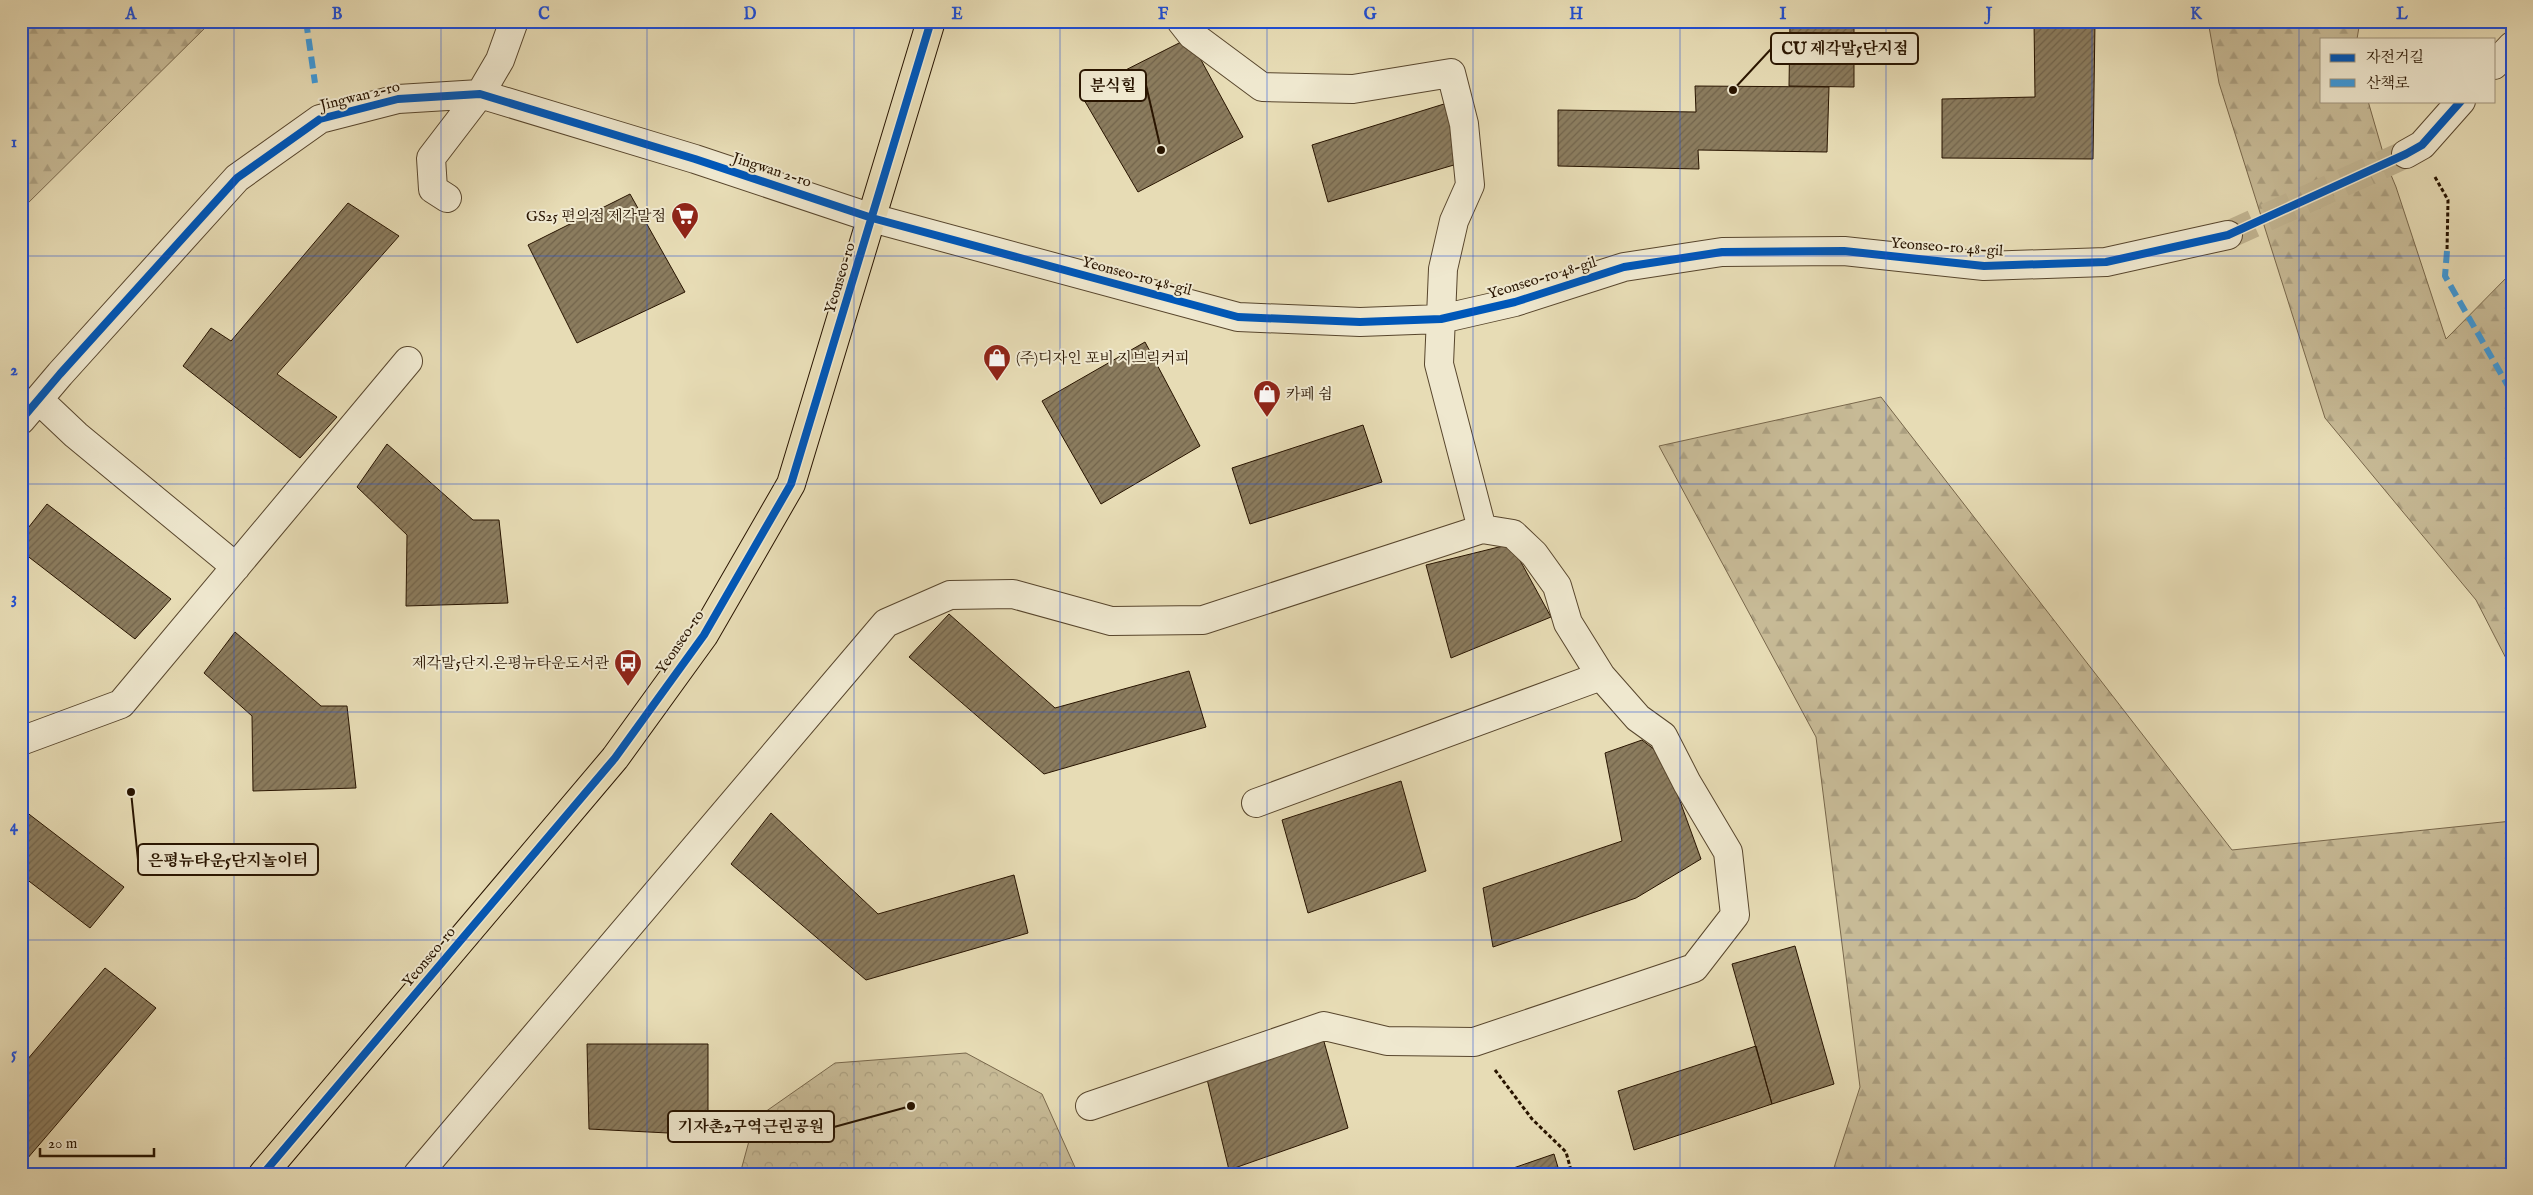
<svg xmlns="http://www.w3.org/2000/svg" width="2533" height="1195" font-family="'IM FELL English','Noto Serif KR',serif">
	<defs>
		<pattern id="forest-firs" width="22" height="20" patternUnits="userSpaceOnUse" patternTransform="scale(1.25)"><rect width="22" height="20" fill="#c7ba96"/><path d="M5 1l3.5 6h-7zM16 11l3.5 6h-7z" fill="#ab9f80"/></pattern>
		<pattern id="park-crowns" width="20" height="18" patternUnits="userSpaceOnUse" patternTransform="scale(1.25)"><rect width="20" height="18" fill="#c7ba96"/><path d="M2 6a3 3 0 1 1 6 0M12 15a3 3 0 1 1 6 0" fill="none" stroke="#ab9f80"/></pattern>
		<pattern id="building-hatch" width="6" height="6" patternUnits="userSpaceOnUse" patternTransform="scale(1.25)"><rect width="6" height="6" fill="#8b7c5e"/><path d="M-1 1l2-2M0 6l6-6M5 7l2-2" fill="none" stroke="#72644b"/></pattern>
	</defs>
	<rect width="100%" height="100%" fill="#e7dcb5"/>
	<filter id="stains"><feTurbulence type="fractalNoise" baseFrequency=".004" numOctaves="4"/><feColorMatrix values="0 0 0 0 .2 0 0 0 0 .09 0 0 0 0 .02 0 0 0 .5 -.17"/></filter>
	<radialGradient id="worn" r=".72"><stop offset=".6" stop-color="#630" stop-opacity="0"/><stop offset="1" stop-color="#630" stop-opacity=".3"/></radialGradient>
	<path fill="url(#forest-firs)" stroke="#78674b" d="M21 21H212L21 210Z
		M2208 21H2360L2357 39H2322V101H2368L2386 163 2396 187 2446 339 2512 272V670L2476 600 2325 418 2219 83Z
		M1881 397 2232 850 2512 821V1174H1832L1860 1087 1816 737 1659 446Z"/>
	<path fill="url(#park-crowns)" stroke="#78674b" d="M966 1053 1042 1094 1078 1174H740L755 1119 835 1063Z"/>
	<path fill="url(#building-hatch)" stroke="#281400" d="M1790 21H1854V87L1789 86Z
		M2034 21H2095L2093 159 1942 158V99L2035 97Z
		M1189 38 1243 137 1138 192 1080 93Z
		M1695 86 1829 87 1827 152 1698 150 1699 169 1558 166V110L1696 112Z
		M1444 104 1464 162 1328 202 1312 145Z
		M630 194 685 292 577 343 528 245Z
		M348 203 399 236 277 374 337 417 300 458 183 366 211 328 231 341Z
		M1145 342 1200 446 1101 504 1042 401Z
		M1363 425 1382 482 1250 524 1232 468Z
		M387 444 473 520H499L508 603 406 606 407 535 357 487Z
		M47 504 171 599 135 639 21 551V537Z
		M1511 544 1551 617 1451 658 1426 565Z
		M949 614 1055 708 1189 671 1206 727 1044 774 909 657Z
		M235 632 321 706H347L356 788 253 791 252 716 204 673Z
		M1642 740 1664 757 1701 859 1636 898 1493 947 1483 888 1622 841 1605 753Z
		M1401 781 1426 871 1308 913 1282 820Z
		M21 808 124 887 90 928 21 875Z
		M771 813 878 914 1014 875 1028 933 866 980 731 864Z
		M1795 946 1834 1084 1772 1104 1732 964Z
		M105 968 156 1008 21 1166V1067Z
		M1323 1038 1348 1128 1229 1170 1206 1075Z
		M587 1044H708V1135L589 1129Z
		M1756 1046 1772 1104 1634 1150 1618 1091Z
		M1554 1154 1560 1174H1496Z"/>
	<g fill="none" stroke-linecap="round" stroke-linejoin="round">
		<path stroke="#c1b491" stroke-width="28" stroke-dasharray="28 14" stroke-linecap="butt" d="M2228 235 2406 154"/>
		<defs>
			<path id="minor" d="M2494 65 2512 46
				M2406 154 2422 145 2461 101
				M447 198 433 189 431 158 480 94 500 60 514 21
				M39 400 76 435 236 567
				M21 420 60 374 237 178 320 119 398 99 480 94 695 159 872 218 1238 317 1360 322 1441 319 1515 302 1624 267 1722 252 1844 251 1984 266 2106 262 2228 235
				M21 741 121 704 408 361
				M1256 803 1601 676
				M1090 1106 1324 1026 1387 1041 1474 1042 1694 968 1735 915 1728 852 1687 783 1663 736 1638 718 1601 676 1568 623 1557 586 1534 554 1513 534 1482 529 1439 364 1443 269 1454 221 1470 185 1464 124 1451 73 1353 89 1262 87 1192 35 1181 21
				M418 1174 886 623 950 595 1013 594 1111 621 1203 620 1482 529"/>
			<path id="major" d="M263 1174 615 758 704 635 791 484 931 21"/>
		</defs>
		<use href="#minor" stroke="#58462d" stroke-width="30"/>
		<use href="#major" stroke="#281400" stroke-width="30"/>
		<path stroke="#281400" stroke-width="3" stroke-dasharray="4 2.5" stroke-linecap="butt" d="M2435 177 2448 200 2447 251
			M1495 1070 1532 1119 1566 1152 1572 1174"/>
		<use href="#minor" stroke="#efe8cf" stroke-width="28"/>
		<use href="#major" stroke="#e7dcb5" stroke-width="28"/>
		<path stroke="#3d9adc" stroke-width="6" stroke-dasharray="12 6" stroke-linecap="butt" d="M306 21 315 83
			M2447 251 2445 276 2512 393"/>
		<defs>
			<path id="cycleway" d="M21 420 60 374 237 178 320 119 398 99 480 94 695 159 872 218 1238 317 1360 322 1441 319 1515 302 1624 267 1722 252 1844 251 1984 266 2106 262 2228 235 2406 154 2422 145 2461 101
				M263 1174 615 758 704 635 791 484 931 21"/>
		</defs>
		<use href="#cycleway" stroke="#efe8cf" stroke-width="11"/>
		<use href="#cycleway" stroke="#0057b8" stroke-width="8"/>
	</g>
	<path fill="none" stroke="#1d4ed8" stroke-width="1" stroke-opacity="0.55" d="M234 21V1174M441 21V1174M647 21V1174M854 21V1174M1060 21V1174M1267 21V1174M1473 21V1174M1680 21V1174M1886 21V1174M2092 21V1174M2299 21V1174M21 256H2512M21 484H2512M21 712H2512M21 940H2512"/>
	<defs>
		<symbol id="supermarket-pin" viewBox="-11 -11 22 30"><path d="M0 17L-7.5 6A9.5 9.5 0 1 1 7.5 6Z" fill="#8f2418" stroke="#efe8cf"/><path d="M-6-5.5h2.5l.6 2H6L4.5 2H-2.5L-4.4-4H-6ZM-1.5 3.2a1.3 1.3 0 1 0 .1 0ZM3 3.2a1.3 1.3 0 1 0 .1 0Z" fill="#fff"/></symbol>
		<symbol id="shop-pin" viewBox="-11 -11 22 30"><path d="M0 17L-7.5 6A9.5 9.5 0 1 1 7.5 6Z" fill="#8f2418" stroke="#efe8cf"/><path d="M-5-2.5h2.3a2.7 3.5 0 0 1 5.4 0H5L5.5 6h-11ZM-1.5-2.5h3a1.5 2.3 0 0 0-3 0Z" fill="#fff"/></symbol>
		<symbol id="bus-pin" viewBox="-11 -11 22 30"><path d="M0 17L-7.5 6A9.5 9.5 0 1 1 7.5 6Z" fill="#8f2418" stroke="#efe8cf"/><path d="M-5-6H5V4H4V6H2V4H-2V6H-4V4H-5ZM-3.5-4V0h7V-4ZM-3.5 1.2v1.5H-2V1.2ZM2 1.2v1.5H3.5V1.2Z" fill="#fff"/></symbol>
	</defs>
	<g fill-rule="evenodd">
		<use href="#supermarket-pin" x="669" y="200" width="32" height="43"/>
		<use href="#shop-pin" x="981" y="342" width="32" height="43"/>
		<use href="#shop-pin" x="1251" y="378" width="32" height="43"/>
		<use href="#bus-pin" x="612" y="647" width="32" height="43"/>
	</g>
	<g text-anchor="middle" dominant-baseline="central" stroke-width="4" stroke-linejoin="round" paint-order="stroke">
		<g font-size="15" fill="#281400" stroke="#efe8cf">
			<text transform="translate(360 96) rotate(-14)">Jingwan 2-ro</text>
			<text transform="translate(772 170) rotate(18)">Jingwan 2-ro</text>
			<text transform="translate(1947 247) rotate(4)">Yeonseo-ro 48-gil</text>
			<text transform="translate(1137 276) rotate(15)">Yeonseo-ro 48-gil</text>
			<text transform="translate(840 278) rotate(-73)">Yeonseo-ro</text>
			<text transform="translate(1542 278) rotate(-17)">Yeonseo-ro 48-gil</text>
			<text transform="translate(680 642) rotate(-56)">Yeonseo-ro</text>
			<text transform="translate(429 957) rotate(-50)">Yeonseo-ro</text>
		</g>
		<g font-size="15" fill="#281400" stroke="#efe8cf" text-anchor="end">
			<text x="666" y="216">GS25 편의점 제각말점</text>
			<text x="1016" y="358" text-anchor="start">(주)디자인 포비 지브릭커피</text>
			<text x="1286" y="394" text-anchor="start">카페 쉼</text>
			<text x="609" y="663">제각말5단지.은평뉴타운도서관</text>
		</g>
	</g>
	<path fill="none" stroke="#281400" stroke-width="2" d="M1733 90L1771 49M1161 150L1146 85M131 792L138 860M911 1106L834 1127"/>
	<g fill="#281400" stroke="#efe8cf" stroke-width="2">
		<circle cx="1733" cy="90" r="5"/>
		<circle cx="1161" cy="150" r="5"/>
		<circle cx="131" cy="792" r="5"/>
		<circle cx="911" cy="1106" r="5"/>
	</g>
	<g fill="#efe8cf" stroke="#281400" stroke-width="2">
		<rect x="1771" y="33" width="147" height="31" rx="5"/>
		<rect x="1080" y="70" width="66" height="31" rx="5"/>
		<rect x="138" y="844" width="180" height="31" rx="5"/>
		<rect x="668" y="1111" width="166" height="31" rx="5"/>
	</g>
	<g font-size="16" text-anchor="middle" font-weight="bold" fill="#281400">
		<text x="1845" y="54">CU 제각말5단지점</text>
		<text x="1113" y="91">분식힐</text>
		<text x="228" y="866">은평뉴타운5단지놀이터</text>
		<text x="751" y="1132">기자촌2구역근린공원</text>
	</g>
	<rect width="2533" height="1195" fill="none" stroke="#e7dcb5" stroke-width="55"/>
	<rect x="2320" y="38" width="175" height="65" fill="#efe8cf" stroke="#9f937c"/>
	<rect x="2330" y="54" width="25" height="8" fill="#0057b8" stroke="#9f937c"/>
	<text x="2366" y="62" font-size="15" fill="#281400">자전거길</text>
	<rect x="2330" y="79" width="25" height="8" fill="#3d9adc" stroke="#9f937c"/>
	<text x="2366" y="88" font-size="15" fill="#281400">산책로</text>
	<path d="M40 1148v8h114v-8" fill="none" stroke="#281400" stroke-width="2.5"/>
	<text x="48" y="1148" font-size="15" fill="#281400" stroke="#efe8cf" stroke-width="4" paint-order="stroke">20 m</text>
	<rect x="28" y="28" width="2478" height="1140" fill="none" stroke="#1d4ed8" stroke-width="2"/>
	<g font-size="16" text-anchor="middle" font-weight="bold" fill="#1d4ed8">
		<text x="131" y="19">A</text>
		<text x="337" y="19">B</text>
		<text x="544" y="19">C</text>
		<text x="750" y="19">D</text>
		<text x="957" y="19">E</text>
		<text x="1163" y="19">F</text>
		<text x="1370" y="19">G</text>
		<text x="1576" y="19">H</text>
		<text x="1783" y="19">I</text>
		<text x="1989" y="19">J</text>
		<text x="2196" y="19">K</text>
		<text x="2402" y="19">L</text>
		<text x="14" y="147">1</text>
		<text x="14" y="375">2</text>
		<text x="14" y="603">3</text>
		<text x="14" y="831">4</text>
		<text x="14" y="1059">5</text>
	</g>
	<rect width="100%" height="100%" filter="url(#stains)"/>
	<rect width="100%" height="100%" fill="url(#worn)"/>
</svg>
